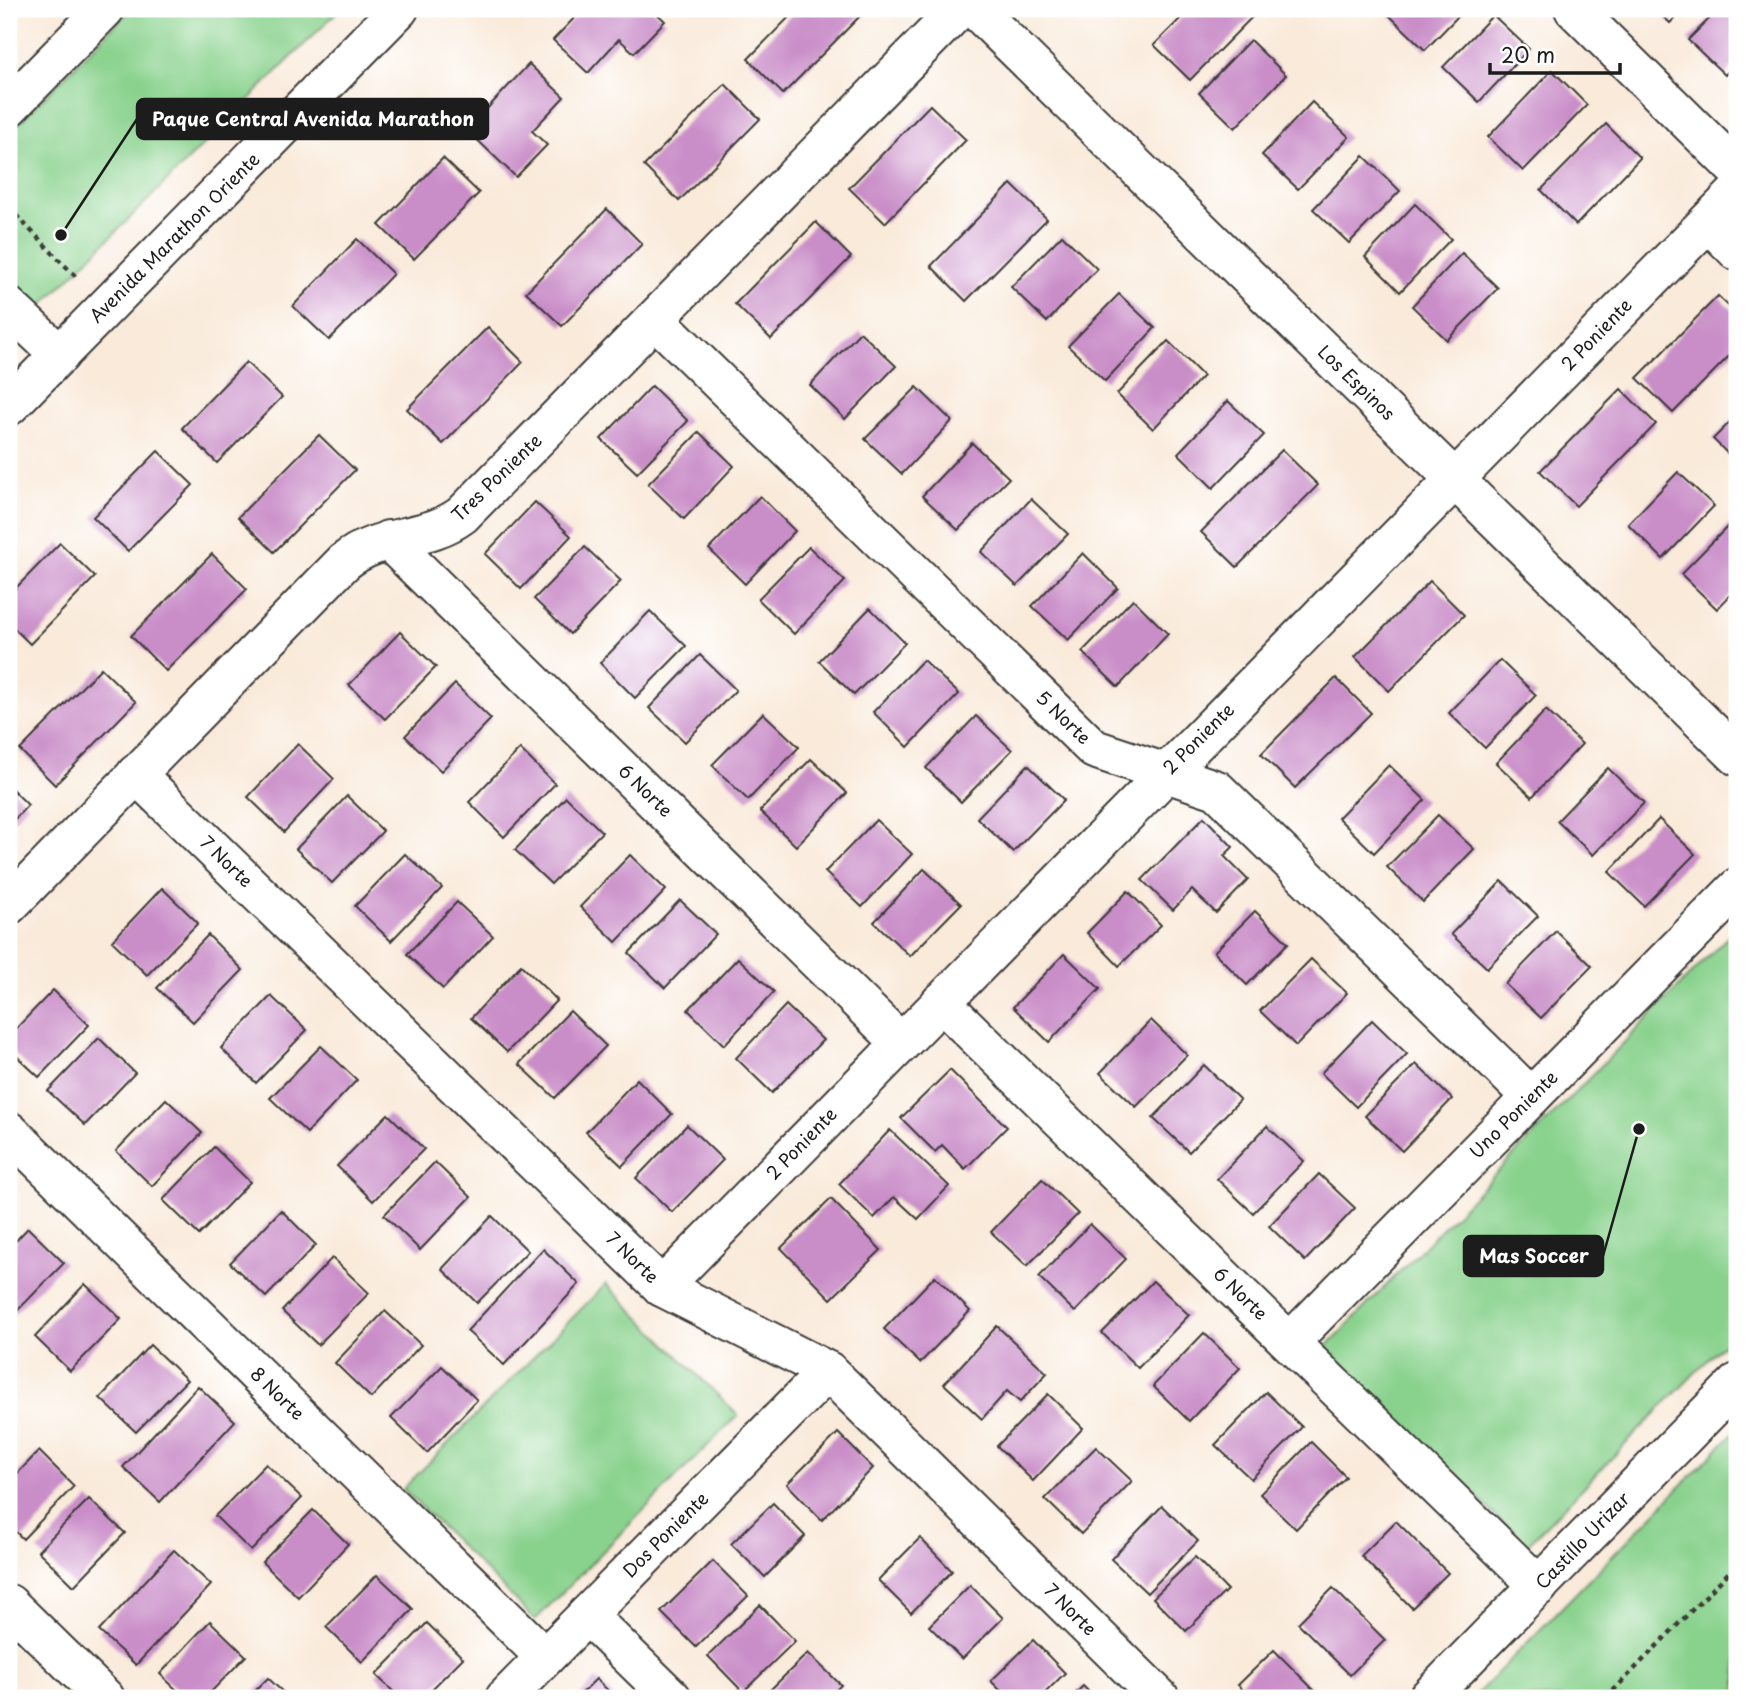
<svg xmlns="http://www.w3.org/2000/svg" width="1746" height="1707" viewBox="0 0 1746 1707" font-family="'Playpen Sans',sans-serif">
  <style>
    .green { fill: #89d28d; stroke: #527754; stroke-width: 2 }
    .building { fill: #c98dc8 }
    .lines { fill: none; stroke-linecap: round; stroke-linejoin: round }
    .minor-casing { stroke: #3d3b38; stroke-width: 42 }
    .tertiary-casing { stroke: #3d3b38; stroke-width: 42 }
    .secondary-casing { stroke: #3d3b38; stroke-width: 42 }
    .path { stroke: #3d3b38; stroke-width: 4.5; stroke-dasharray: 5 5; stroke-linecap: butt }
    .minor { stroke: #fff; stroke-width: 38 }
    .tertiary { stroke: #fff; stroke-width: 38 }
    .secondary { stroke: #fff; stroke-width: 38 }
    .labels { text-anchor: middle; stroke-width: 5; stroke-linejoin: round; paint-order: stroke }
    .street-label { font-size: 18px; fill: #1c1c1c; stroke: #fff }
    .leader { fill: none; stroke: #1c1c1c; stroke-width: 2.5 }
    .callout-dot { fill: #1c1c1c; stroke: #fff; stroke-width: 2.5 }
    .callout { fill: #1c1c1c; stroke: #1c1c1c; stroke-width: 2.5 }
    .callout-label { font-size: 19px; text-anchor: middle; font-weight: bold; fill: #fff }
  </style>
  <rect width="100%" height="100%" fill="#fff"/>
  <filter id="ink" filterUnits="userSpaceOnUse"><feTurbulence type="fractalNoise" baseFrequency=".0143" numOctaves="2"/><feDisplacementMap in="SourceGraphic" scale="14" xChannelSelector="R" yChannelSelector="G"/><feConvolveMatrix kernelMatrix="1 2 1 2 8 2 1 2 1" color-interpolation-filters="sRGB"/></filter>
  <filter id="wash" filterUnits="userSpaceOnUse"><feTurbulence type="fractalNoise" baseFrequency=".00686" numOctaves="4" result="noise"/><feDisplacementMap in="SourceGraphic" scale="28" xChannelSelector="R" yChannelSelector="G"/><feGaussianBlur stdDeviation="1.57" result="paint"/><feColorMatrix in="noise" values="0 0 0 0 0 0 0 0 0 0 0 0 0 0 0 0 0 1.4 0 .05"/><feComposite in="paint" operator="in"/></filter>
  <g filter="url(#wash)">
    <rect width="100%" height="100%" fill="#f9eada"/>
    <g class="green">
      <polygon points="131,9 340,9 9,338 9,133"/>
      <polygon points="1737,927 1737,1330 1526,1546 1325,1348"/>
      <polygon points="606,1284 738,1415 535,1620 403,1489"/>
      <polygon points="1737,1429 1737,1698 1473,1698"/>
    </g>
    <g id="blocks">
      <g class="building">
        <polygon points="583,9 652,9 665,21 634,53 619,39 588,73 553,40"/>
        <polygon points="797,9 860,9 864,12 783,94 748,59"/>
        <polygon points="1190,9 1260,9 1190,80 1154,45"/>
        <polygon points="1396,9 1465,9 1425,50 1389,15"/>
        <polygon points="1655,9 1684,9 1670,23"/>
        <polygon points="1719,9 1737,9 1737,62 1725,75 1688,40"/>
        <polygon points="1493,15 1529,49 1479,102 1443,67"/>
        <polygon points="1250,40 1286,75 1235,128 1199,93"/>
        <polygon points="529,64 564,97 532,131 547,145 516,177 467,130"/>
        <polygon points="1552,70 1587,105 1523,171 1488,137"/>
        <polygon points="725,84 760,119 679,201 644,166"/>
        <polygon points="1312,102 1349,137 1298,189 1262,155"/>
        <polygon points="930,105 966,140 885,223 849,188"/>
        <polygon points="1606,124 1640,158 1576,225 1541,190"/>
        <polygon points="1364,156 1400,191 1349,243 1313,209"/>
        <polygon points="443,158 479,193 414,259 379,225"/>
        <polygon points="1011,184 1047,219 966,301 931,266"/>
        <polygon points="1415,204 1451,239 1400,292 1365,257"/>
        <polygon points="607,209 642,244 562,326 526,292"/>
        <polygon points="816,222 851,257 771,339 735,304"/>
        <polygon points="1062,235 1097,269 1047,322 1011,287"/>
        <polygon points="357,239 393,274 329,340 293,306"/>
        <polygon points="1462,253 1498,288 1447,340 1412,306"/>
        <polygon points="1119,294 1155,328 1105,381 1068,346"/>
        <polygon points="1718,296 1737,314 1737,348 1673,413 1637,378"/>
        <polygon points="488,327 523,362 443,444 407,409"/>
        <polygon points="860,332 896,366 845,419 810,385"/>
        <polygon points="1168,341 1203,376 1153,429 1117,394"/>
        <polygon points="246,362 282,397 217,463 182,428"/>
        <polygon points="652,386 688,421 637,473 601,439"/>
        <polygon points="917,387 952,421 902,474 865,439"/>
        <polygon points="1621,389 1656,424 1576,506 1540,471"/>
        <polygon points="1228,401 1264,435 1213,488 1178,453"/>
        <polygon points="1737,415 1737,463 1713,439"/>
        <polygon points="699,432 734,466 684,519 648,484"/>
        <polygon points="319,435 355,470 274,552 238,517"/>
        <polygon points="972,443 1009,478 958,530 922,496"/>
        <polygon points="1282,450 1318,485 1237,567 1201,532"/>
        <polygon points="158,451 193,485 128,551 93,517"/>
        <polygon points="1678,472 1714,506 1663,559 1628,524"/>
        <polygon points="760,496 795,531 745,584 709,549"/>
        <polygon points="1031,499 1068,534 1017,586 981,552"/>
        <polygon points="535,502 571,536 521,589 485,554"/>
        <polygon points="1732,522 1737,527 1737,588 1717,609 1681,574"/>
        <polygon points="60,543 95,577 30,644 9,623 9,595"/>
        <polygon points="585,547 621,581 570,634 534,599"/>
        <polygon points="809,547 845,581 794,634 758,599"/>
        <polygon points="1083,553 1118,588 1068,640 1032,606"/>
        <polygon points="212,554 247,589 166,671 131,636"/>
        <polygon points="1430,581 1464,615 1389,691 1355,657"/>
        <polygon points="1133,599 1168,634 1118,687 1082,652"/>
        <polygon points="870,608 905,643 854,695 819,661"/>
        <polygon points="650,611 686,646 635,698 600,663"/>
        <polygon points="400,632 436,667 385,719 349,685"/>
        <polygon points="700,655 736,690 685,742 649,708"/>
        <polygon points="923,660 959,694 908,747 873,712"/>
        <polygon points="1500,660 1536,695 1485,748 1449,713"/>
        <polygon points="101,668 136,702 55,785 20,750"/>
        <polygon points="1336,678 1371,713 1295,788 1261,754"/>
        <polygon points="455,684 491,719 441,771 405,736"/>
        <polygon points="1546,710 1582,744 1532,797 1496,763"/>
        <polygon points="763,713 799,747 748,800 712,765"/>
        <polygon points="976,716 1012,750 961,802 926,768"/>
        <polygon points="298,744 334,779 284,832 248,797"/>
        <polygon points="520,749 555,784 504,837 469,802"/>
        <polygon points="811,759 847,793 796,846 760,811"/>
        <polygon points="1028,765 1064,800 1013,852 977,818"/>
        <polygon points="1389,765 1425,800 1374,853 1338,818"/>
        <polygon points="1608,768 1644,803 1593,855 1557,821"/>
        <polygon points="9,786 28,805 9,825"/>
        <polygon points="347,796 383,831 332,883 296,849"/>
        <polygon points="566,797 602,832 551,884 515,850"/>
        <polygon points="1438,815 1474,849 1423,902 1387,867"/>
        <polygon points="1204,817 1233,847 1224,856 1248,880 1216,913 1192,890 1173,910 1142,880"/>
        <polygon points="1659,819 1695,854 1644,906 1609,872"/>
        <polygon points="876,820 912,854 862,907 825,872"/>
        <polygon points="405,854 442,888 391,941 355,906"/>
        <polygon points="630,855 666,890 616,942 580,907"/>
        <polygon points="924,869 961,904 910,956 874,922"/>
        <polygon points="1502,881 1538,916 1487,968 1451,934"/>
        <polygon points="162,888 198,923 147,975 112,941"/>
        <polygon points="1128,891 1161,925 1119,966 1087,933"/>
        <polygon points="680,900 716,934 665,988 629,953"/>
        <polygon points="457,902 493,936 443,989 407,954"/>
        <polygon points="1255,911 1288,943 1247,985 1214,952"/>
        <polygon points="1556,931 1592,966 1541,1018 1505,984"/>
        <polygon points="208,935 243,970 193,1022 157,988"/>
        <polygon points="1064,954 1100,989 1049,1042 1013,1007"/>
        <polygon points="738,958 774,992 724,1045 688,1010"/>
        <polygon points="1311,959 1347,993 1296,1046 1260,1011"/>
        <polygon points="521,965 557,1000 507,1052 471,1018"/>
        <polygon points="53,990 89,1025 39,1077 9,1049 9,1036"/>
        <polygon points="271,996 307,1030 256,1083 221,1048"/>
        <polygon points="786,1005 823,1040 772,1093 736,1058"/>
        <polygon points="570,1011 606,1046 555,1098 519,1064"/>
        <polygon points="1151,1020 1187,1055 1136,1107 1100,1073"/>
        <polygon points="1372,1020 1407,1054 1356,1107 1321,1073"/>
        <polygon points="99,1038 135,1073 85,1125 48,1091"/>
        <polygon points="321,1046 357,1080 307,1133 270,1098"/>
        <polygon points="1416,1064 1452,1099 1402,1151 1365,1116"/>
        <polygon points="1204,1065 1240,1100 1189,1152 1153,1118"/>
        <polygon points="950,1070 1007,1127 965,1169 942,1145 935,1152 901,1118"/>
        <polygon points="637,1079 672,1114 622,1166 586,1132"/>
        <polygon points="166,1099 202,1133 152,1186 116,1151"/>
        <polygon points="388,1114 424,1149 373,1201 337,1166"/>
        <polygon points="687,1125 723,1160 672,1212 636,1178"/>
        <polygon points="1267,1126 1304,1161 1253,1213 1217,1179"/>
        <polygon points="890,1130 949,1186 918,1219 894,1197 874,1218 839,1184"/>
        <polygon points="214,1147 250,1182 199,1235 163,1200"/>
        <polygon points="435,1162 471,1197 420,1250 384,1215"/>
        <polygon points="1319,1174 1355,1208 1305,1261 1269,1226"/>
        <polygon points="1042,1179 1078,1214 1027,1266 991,1232"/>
        <polygon points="831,1199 881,1250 831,1299 781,1248"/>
        <polygon points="281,1210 316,1245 266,1297 230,1263"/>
        <polygon points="492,1216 528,1251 477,1303 442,1269"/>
        <polygon points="1090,1224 1126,1259 1075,1312 1039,1277"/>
        <polygon points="28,1228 64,1263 13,1315 9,1311 9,1248"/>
        <polygon points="543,1249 579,1284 504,1365 467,1331"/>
        <polygon points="332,1258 369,1293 318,1345 282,1311"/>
        <polygon points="935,1276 970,1311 920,1363 884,1329"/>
        <polygon points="1153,1281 1189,1315 1138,1368 1102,1333"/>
        <polygon points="85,1284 121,1319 70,1371 35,1337"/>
        <polygon points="385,1311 421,1345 371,1398 335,1363"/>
        <polygon points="997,1326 1047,1373 1020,1402 1007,1391 982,1419 944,1384"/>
        <polygon points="1204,1333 1240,1368 1189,1421 1153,1386"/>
        <polygon points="150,1345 187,1380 136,1432 100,1398"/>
        <polygon points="442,1366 477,1400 427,1453 391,1418"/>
        <polygon points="198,1386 235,1421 160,1502 123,1467"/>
        <polygon points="1266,1392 1302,1427 1251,1479 1215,1445"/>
        <polygon points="1048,1394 1083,1428 1033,1481 997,1446"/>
        <polygon points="838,1433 873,1468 822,1520 787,1484"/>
        <polygon points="1311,1442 1346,1477 1296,1529 1260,1494"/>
        <polygon points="1096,1447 1132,1481 1081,1534 1045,1499"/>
        <polygon points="39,1451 74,1486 23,1539 9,1525 9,1482"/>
        <polygon points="266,1464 302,1498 251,1551 215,1516"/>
        <polygon points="89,1499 125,1533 74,1586 38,1551"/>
        <polygon points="773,1503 805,1536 765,1577 731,1544"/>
        <polygon points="1162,1506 1198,1541 1147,1593 1111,1559"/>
        <polygon points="313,1510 348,1544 298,1597 262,1562"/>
        <polygon points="1396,1521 1448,1573 1412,1608 1361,1556"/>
        <polygon points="920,1538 952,1571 911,1613 878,1580"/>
        <polygon points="174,1550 211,1585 136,1665 99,1631"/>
        <polygon points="1195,1557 1227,1590 1186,1631 1153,1598"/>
        <polygon points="713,1561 748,1596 696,1647 661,1612"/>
        <polygon points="377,1575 413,1609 362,1662 326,1627"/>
        <polygon points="970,1585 1003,1618 962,1659 929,1626"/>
        <polygon points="1333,1588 1385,1640 1350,1675 1298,1623"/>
        <polygon points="760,1605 795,1641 743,1692 708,1656"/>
        <polygon points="210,1621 246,1656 205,1698 185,1698 160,1674"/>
        <polygon points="427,1623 463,1658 423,1698 400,1698 376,1675"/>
        <polygon points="1033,1640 1065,1673 1040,1698 1008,1698 991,1681"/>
        <polygon points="1274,1650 1322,1698 1251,1698 1238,1685"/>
        <polygon points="808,1653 841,1685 828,1698 771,1698 766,1694"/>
        <polygon points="268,1678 289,1698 248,1698"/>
        <polygon points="596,1679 616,1698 577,1698"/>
        <polygon points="1083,1686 1095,1698 1071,1698"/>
      </g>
    </g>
  </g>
  <g filter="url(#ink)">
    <use href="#blocks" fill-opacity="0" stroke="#3d3b38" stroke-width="2"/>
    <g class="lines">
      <g class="minor-casing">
        <g id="minor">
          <polyline points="1574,9 1737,170"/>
          <polyline points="1708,222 1737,251"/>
          <polyline points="9,307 60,355"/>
          <polyline points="655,319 1094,749 1217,790 1531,1097"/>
          <polyline points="388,540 901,1043"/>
          <polyline points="136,774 662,1287 828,1371 1160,1698"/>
          <path d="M9 905 344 562C380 532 426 542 462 515L959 9"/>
          <polyline points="941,1002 1539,1586"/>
          <polyline points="9,1131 545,1657"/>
          <polyline points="662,1287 1737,192"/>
          <polyline points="1290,1342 1737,888"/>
          <polyline points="9,1604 105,1698"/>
          <polyline points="587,1615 672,1698"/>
          <polyline points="505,1698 828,1371"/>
          <polyline points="1428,1698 1737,1383"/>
        </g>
      </g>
      <g class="tertiary-casing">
        <polyline id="tertiary" points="975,9 1737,756"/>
      </g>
      <g class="secondary-casing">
        <g id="secondary">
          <polyline points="9,107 105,9"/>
          <polyline points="9,406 399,9"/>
        </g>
      </g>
      <g class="path">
        <polyline points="9,208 77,278"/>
        <polyline points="1606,1698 1737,1564"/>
      </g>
      <use href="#minor" class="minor"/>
      <use href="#tertiary" class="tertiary"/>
      <use href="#secondary" class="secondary"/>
    </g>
  </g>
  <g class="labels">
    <g class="street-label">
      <text transform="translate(175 238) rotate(-45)" y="6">Avenida Marathon Oriente</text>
      <text transform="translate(1597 335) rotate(-46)" y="6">2 Poniente</text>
      <text transform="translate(1356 383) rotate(44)" y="6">Los Espinos</text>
      <text transform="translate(497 478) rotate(-44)" y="6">Tres Poniente</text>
      <text transform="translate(1063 718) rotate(44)" y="6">5 Norte</text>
      <text transform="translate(1199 739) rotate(-45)" y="6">2 Poniente</text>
      <text transform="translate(645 791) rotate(44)" y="6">6 Norte</text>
      <text transform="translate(226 862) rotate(44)" y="6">7 Norte</text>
      <text transform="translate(1514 1115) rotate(-45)" y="6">Uno Poniente</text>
      <text transform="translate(802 1144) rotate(-46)" y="6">2 Poniente</text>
      <text transform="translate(632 1258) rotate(44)" y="6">7 Norte</text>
      <text transform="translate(1240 1294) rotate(44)" y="6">6 Norte</text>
      <text transform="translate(277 1394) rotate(44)" y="6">8 Norte</text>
      <text transform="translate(666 1535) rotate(-45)" y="6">Dos Poniente</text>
      <text transform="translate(1583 1541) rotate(-46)" y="6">Castillo Urizar</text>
      <text transform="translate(1070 1610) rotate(45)" y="6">7 Norte</text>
    </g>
  </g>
  <path class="leader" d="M61 235L137 119M1639 1129L1603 1256"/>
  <g class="callout-dot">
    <circle cx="61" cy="235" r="7"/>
    <circle cx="1639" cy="1129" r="7"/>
  </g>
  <g class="callout">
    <rect x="137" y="99" width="351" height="40" rx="7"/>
    <rect x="1464" y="1236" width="139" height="40" rx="7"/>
  </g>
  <g class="callout-label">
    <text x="313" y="126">Paque Central Avenida Marathon</text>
    <text x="1534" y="1263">Mas Soccer</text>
  </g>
  <rect width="1746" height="1707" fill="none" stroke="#fff" stroke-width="35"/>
  <path d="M1490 63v10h130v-10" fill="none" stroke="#1c1c1c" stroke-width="3.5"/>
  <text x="1501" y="63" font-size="21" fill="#1c1c1c" stroke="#ffffff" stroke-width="5" paint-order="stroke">20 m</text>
</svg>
